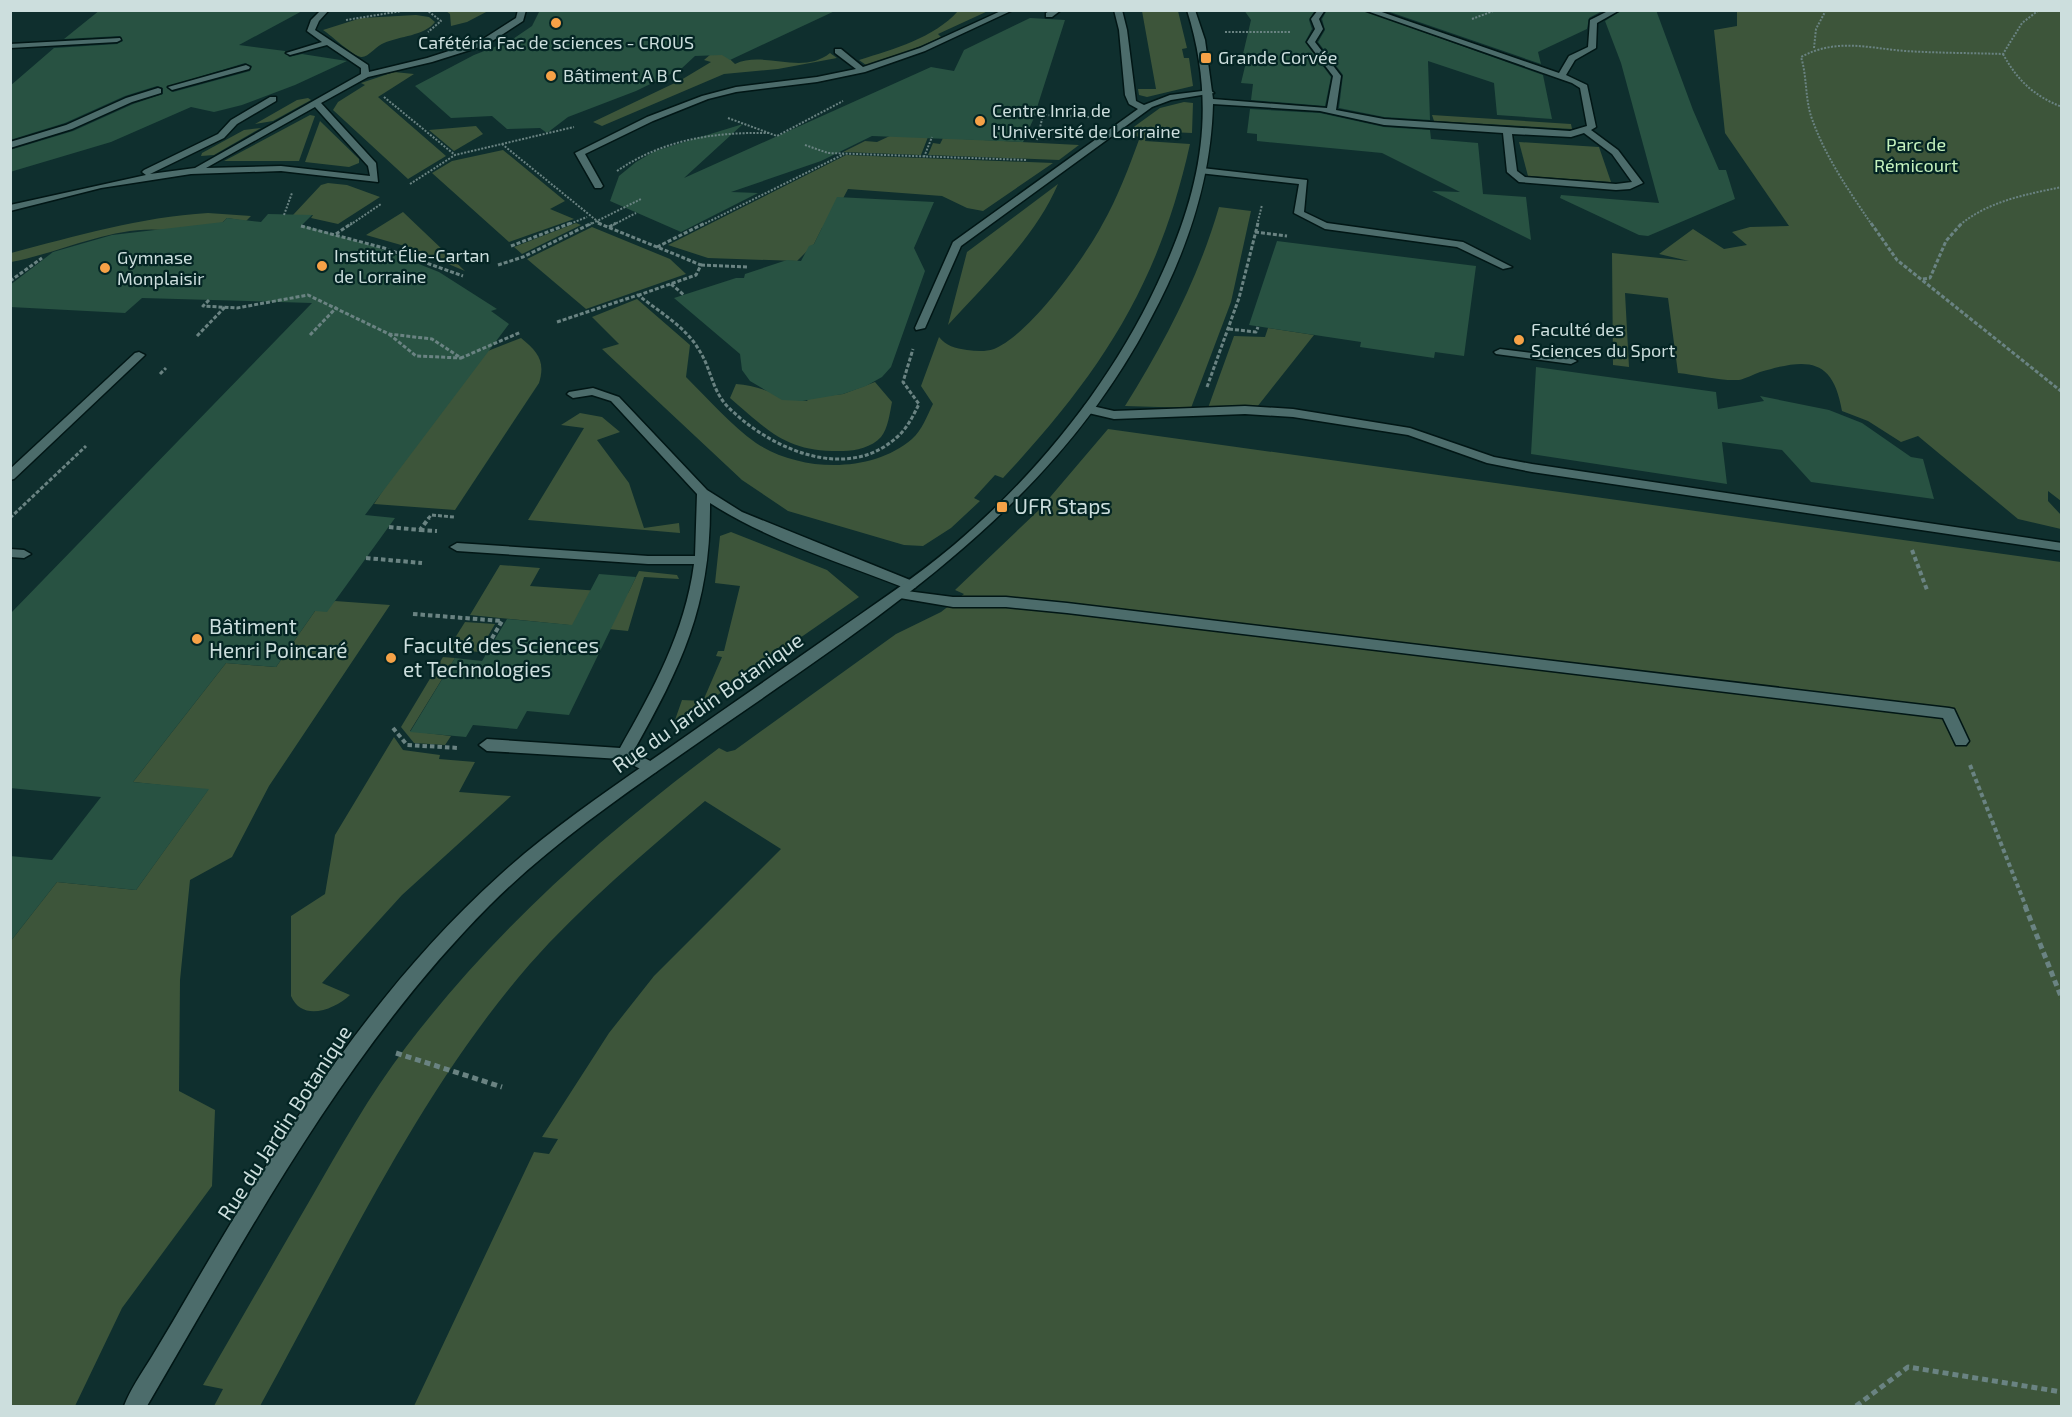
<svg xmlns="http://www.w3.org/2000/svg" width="2072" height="1417" viewBox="0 0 2072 1417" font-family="'Exo 2',sans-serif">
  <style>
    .green { fill: #3d553a }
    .building { fill: #285242; fill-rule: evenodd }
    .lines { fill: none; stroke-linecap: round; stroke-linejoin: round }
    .service-casing { stroke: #011615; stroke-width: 3 }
    .minor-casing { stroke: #011615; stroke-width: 3 }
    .path-far3 { stroke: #6a8382; stroke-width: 2; stroke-dasharray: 2 1.5; stroke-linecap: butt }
    .path-far2 { stroke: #6a8382; stroke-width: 3; stroke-dasharray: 4 2; stroke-linecap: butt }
    .path-far1 { stroke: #6a8382; stroke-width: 4; stroke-dasharray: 4.5 3; stroke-linecap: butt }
    .path { stroke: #6a8382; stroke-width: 5; stroke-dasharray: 6 4; stroke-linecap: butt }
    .service { fill: #4c6c6b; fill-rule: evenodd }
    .minor { fill: #4c6c6b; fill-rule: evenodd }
    .poi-dot { fill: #f6a247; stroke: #042524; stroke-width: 2 }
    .labels { text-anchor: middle; stroke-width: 4.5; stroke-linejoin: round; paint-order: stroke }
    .far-poi-label { font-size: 18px; fill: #ccdedd; stroke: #042524; text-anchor: start }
    .far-park-label { font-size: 18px; fill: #c6f3be; stroke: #042524 }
    .poi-label { font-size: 21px; fill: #ccdedd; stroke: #042524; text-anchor: start }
    .street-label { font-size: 21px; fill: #ccdedd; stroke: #042524 }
  </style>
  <rect width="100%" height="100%" fill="#0f2f2e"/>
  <g class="green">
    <polygon points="446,11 488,11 467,22 451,26 450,14"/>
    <path d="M958 11H988L938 34 941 37 891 59 866 65 859 60C894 49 934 38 958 11Z"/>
    <polygon points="1142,11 1178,11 1187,48 1182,49 1184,58 1189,58 1193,86 1147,97 1139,95 1138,89 1156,89"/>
    <path d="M1737 11H2061V501L2048 491V501L2061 515V529L2018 519 1918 436 1901 442 1868 421 1842 411C1833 357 1807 358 1760 372 1754 374 1745 379 1739 380 1720 381 1697 375 1678 373L1668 298 1625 293 1629 367 1613 365 1612 253 1689 261 1659 254 1693 229 1724 249 1747 245 1732 232 1750 227 1789 226 1725 133 1714 30 1737 26Z"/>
    <path d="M416 15 429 17 435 22C424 36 400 36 384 43 377 45 368 58 361 57 353 56 332 36 323 30L361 18Z"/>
    <path d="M718 48 735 64C764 50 802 76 830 53L837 58 778 69 724 74 602 126 593 122 681 80 711 62 704 60Z"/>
    <polygon points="394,72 414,74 378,97 446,156 408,179 333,110 338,102 365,85 361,83"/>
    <polygon points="308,98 311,100 273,121 255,124 297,100"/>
    <path d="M1184 102 1193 103 1192 133 1147 131 1145 141 1190 144C1159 285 1100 374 1003 478L995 475 974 498 980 501 951 528 923 546 904 545 788 511 742 480 602 349 619 344 592 317 637 299 690 345 686 377C708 399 731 425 756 443 800 472 871 474 912 439 922 430 927 416 933 404L921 386 939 337C946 346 955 348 967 350 976 351 985 352 994 349 1029 335 1084 259 1102 225 1118 197 1129 167 1140 137L1124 134 1160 108Z"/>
    <polygon points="310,115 315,116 299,161 224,161"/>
    <polygon points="1432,115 1571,124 1572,129 1434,121"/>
    <polygon points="320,121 359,159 359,163 349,167 305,162"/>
    <polygon points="476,126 483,134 454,151 429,130"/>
    <polygon points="261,128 214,155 201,156 202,153 244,130"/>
    <polygon points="894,134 928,137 921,155 843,152 865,141 877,142"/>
    <polygon points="943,138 1079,145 1059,160 928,155 933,143 940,144"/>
    <polygon points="1519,142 1599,147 1611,182 1528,176"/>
    <polygon points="503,150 565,201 550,209 574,219 509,242 432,173 452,161"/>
    <polygon points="846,155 1053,163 983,211 967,208 942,196 848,189 829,225 822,228 814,244 797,261 708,258 668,245"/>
    <polygon points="328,183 347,185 380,197 338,224 311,218 313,215 293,215 321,185"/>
    <path d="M1058 184C1035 238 987 282 948 325L967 252Z"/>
    <path d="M1219 207 1251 211 1231 302 1191 408 1125 406C1165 342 1198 279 1219 207Z"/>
    <polygon points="403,212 465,271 408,247 366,235"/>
    <path d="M208 213 251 216 246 221 227 218 204 240C191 237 177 231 164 230 113 225 60 253 11 262V253C76 236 140 217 208 213Z"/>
    <polygon points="576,223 581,225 522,254 514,247"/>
    <polygon points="592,227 670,259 686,274 586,309 527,259"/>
    <polygon points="1268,328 1314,335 1257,407 1208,408 1234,336 1265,337"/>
    <path d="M521 338C537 351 546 361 539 383L455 510 374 504 470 358Z"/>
    <path d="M875 382 892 402C890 412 888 429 881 437 872 447 856 451 843 451 787 452 771 433 730 398L736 384C762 385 782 400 807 401L809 398 843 394Z"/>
    <polygon points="580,413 602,417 620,432 597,440 629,483 644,528 679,523 680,533 528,520 584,428 561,425"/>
    <path d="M1108 429 2061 562V1406H414L534 1152 549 1154 558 1139 542 1137 609 1033 654 976 781 849 705 801C644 853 582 905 529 965 418 1093 342 1258 260 1406H214L223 1389 203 1385C239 1323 274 1262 310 1200 340 1148 370 1094 406 1047 497 928 600 837 719 748L727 752 735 750 896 634 941 612 964 594 955 590 1040 509Z"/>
    <polygon points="731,532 827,570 859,597 683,719 675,720 682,700 703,701 722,657 716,656 718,651 724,651 740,586 715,583 720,536"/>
    <polygon points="500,565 540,568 530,586 628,593 639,571 677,575 679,579 644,577 628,631 470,615"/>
    <polygon points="335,601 390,605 269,786 232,857 190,880 180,980 179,1091 215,1110 212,1186 122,1308 75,1406 11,1406 10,942 57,882 136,890 208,790 133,782 226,663 276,667 315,611"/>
    <polygon points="465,622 495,624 479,652 448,649"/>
    <polygon points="443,657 455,658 410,731 451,736 445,745 414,743 401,727"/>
    <path d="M394 737 403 750 440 755 439 759 475 762 459 792 511 796 402 895 322 983 350 995C334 1010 302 1022 291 996V916L325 894 335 835Z"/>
  </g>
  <g class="building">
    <path d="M100 10H304L239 45 285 51 289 57 302 54 347 61 295 85 242 105 214 112 191 107 111 142 10 172V150L73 131 133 104 163 94V88L157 86 125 96 65 123 10 140V86L54 48 117 44 123 41 120 36 64 39ZM245 63 252 66 250 71 173 92 166 87Z"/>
    <polygon points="540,10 837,10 730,60 722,55 695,56 681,69 636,91 568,117 547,133 540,128 507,129 492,116 451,118 415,86 474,55 510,41 532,26"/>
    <polygon points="1244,10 1315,10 1309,20 1312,29 1305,42 1331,77 1325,106 1251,100 1253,84 1241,83 1248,54 1243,54 1251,20"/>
    <polygon points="1327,10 1362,10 1543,75 1552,119 1497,115 1494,83 1428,61 1430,120 1384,117 1339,108 1343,75 1318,42 1325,30 1322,19"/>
    <polygon points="1384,10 1604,10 1589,18 1587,29 1538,52 1541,64"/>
    <polygon points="1622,10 1656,10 1693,110 1719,170 1726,170 1735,199 1648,236 1639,235 1560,198 1561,195 1659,203 1621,63 1605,21"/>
    <polygon points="1030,18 1065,20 1033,120 1023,142 872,136 821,161 731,192 758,193 681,232 610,201 619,176 636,162 655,151 743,124 684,178 931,67 954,71 964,50"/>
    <polygon points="1250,109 1320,113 1384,127 1430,130 1431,139 1478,143 1483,194 1526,197 1531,240 1432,191 1460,192 1382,153 1257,141 1257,134 1247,133"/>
    <polygon points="837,197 934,202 914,248 925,271 891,367 882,377 866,386 843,394 802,401 782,400 750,381 742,370 740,354 674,298 736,278 744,278 745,274 787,260 801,261 809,246 814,244"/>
    <polygon points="268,214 312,215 302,225 376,247 439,272 497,309 491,311 509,324 365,515 395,518 327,612 315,611 276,667 226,663 133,782 209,789 136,890 57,882 10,942 10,856 52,860 101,797 10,788 10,614 312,303 142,298 125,313 10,307 10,285 53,252 112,235 223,222 227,218 261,222"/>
    <polygon points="1277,241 1476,266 1464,356 1435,352 1434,358 1360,347 1361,342 1249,325"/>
    <polygon points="1536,367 1716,392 1718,409 1764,401 1760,396 1829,410 1862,423 1911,457 1923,459 1934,499 1811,482 1782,450 1722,442 1727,484 1531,454"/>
    <polygon points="599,574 636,577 569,715 527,711 517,729 473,725 466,737 410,732 455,658 482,661 507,619 572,625"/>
  </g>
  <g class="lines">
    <g class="service-casing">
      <g id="service">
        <path d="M321 10H329L319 21 315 30 368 65 369 72 427 58 480 41 516 18 518 10H526L523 21 486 45 432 62 368 77 321 103 376 163 378 182 281 171 191 174 101 188 10 211V205L146 175 142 172 144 170 218 134 231 120 270 97H276V101L237 124 224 138 150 174 195 168 361 74V68L327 45 290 55 286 53 322 42 307 31 311 20ZM315 107 368 166 370 176 281 166 206 168Z"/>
        <polygon points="1003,10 1013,10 925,51 865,72 817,82 736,92 708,99 653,121 585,154 603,186 601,188 595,188 575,153 647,117 702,96 736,87 817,77 856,69 835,53 835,49 841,49 863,67 920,48"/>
        <polygon points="1051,10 1061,10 1052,17 1046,17 1046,13"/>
        <polygon points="1114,10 1122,10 1127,30 1136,101 1144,105 1170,95 1210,90 1214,93 1171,100 1152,107 961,246 925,328 916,330 915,328 953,242 1138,109 1129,104 1125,95 1119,30"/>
        <polygon points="120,38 121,40 117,42 10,48 10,44"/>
        <polygon points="246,65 250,67 249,69 172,90 168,87"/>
        <polygon points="158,88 161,89 161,93 132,102 72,129 10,148 10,142 66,125 126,98"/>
        <polygon points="1202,168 1307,180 1304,212 1327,223 1463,242 1512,267 1503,269 1457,247 1325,229 1294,213 1299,184 1199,173 1197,171"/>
        <polygon points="1500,349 1571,358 1577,361 1571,364 1496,354 1494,352"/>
        <polygon points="139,352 145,355 143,357 14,479 10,480 10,469 135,353"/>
        <path d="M593 388 619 397 707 490 742 512 915 582 917 585 915 588H905C840 562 769 541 710 503 711 605 682 665 633 752L656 764 658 768 656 772 650 774 621 759 487 751 479 745 487 739 620 748C653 690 685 632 694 564H648L457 551 450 547 457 543 648 556H695L697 494 611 401 592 395 573 398 567 394 569 392Z"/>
        <polygon points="1088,405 1114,411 1245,406 1293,409 1410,428 1494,457 1532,464 2062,543 2062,551 1532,472 1487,463 1408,435 1293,417 1245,414 1114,419 1084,412 1084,406"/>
        <polygon points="10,549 24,550 31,554 24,558 10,557"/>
        <polygon points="899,590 953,597 1006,597 1067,603 1949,708 1954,709 1969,741 1966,745 1956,745 1943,718 1067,613 1006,607 953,607 894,597 892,594"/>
      </g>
    </g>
    <g class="minor-casing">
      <path id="minor" d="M1187 10H1195L1205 40 1213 99 1327 108 1333 76 1307 42 1315 29 1311 19 1318 10H1325L1319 19 1323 29 1315 42 1341 76 1336 110 1384 119 1570 131 1587 126 1580 88 1572 83 1364 10H1376L1559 73 1569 56 1588 47 1590 20 1610 10H1620L1597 23 1596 48 1575 60 1566 75 1587 85 1596 127 1591 130 1618 150 1643 183 1630 189 1616 190 1519 182 1507 172 1503 133 1384 125 1320 111 1213 104C1211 181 1187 251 1151 318 1047 519 858 630 679 756 613 802 546 849 489 906 345 1051 249 1232 147 1406H124C130 1390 141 1374 151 1358 165 1335 179 1311 193 1287 279 1140 372 990 500 875 552 828 611 788 669 748 724 709 780 671 835 632 875 604 916 577 954 545 1042 470 1117 376 1164 269 1203 182 1216 103 1187 10ZM1584 133 1612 154 1632 182 1616 184 1525 177 1517 171 1512 134 1571 137Z"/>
    </g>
    <g class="path-far3">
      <polyline points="415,10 428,11 441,21 428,32"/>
      <polyline points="1472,19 1496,10"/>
      <polyline points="346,20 408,10"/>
      <polyline points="1225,32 1290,32"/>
      <polyline points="1814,48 1816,29 1826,10"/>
      <path d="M2003 54C2017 80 2034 96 2062 107"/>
      <polyline points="384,97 455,155"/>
      <polyline points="1024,114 1089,117"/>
      <polyline points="728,118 777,136 843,101"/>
      <polyline points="1037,140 1043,115"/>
      <polyline points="502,144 602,225"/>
      <polyline points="805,145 828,153 1027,160"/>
      <polyline points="924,157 932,137"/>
      <path d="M617 171C664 139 714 132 770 133"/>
      <polyline points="410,184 455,155 574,127"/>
      <polyline points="284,215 292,193"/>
      <polyline points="350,225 381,204"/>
      <polyline points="567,225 587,217"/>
      <polyline points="589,225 641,199"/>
      <polyline points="613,225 636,213"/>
      <polyline points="702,225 844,154"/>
      <polyline points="1257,225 1262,205"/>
      <path d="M1872 225C1849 191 1824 155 1811 116 1805 97 1807 76 1801 57 1836 38 1868 48 1905 51 1938 53 1971 53 2003 54L2022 23 2039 10"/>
      <path d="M1960 225C1988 201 2028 194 2062 187"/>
    </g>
    <g class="path-far2">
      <polyline points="598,223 701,265 696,275 639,295"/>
      <polyline points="1871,223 1897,260 2062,392"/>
      <polyline points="301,226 384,248 463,276"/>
      <polyline points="609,227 616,223"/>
      <polyline points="1255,232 1287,236"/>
      <polyline points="336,234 352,223"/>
      <polyline points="511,246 571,223"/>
      <polyline points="657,247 705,223"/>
      <polyline points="498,265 523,257 592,223"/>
      <polyline points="701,265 749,267"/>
      <polyline points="1923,279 1930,278 1946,241 1962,223"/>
      <polyline points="10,281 42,258"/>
      <polyline points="671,284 684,295"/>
      <polyline points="209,300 203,306 237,308 308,295 389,334 432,339 461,358 521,332"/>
      <path d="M557 322 638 295C658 311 686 327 699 350 711 368 712 391 728 407 769 448 845 483 896 438 907 429 913 416 919 404L903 382 913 349"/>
      <polyline points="1229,329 1256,332 1258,327"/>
      <polyline points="389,334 416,356 461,358"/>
      <polyline points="310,335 337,307"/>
      <polyline points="197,336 225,307"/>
      <polyline points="160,374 166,368"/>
      <polyline points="1207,387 1239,298 1258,223"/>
      <polyline points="10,518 86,446"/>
      <polyline points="428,519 431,515 454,517"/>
    </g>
    <g class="path-far1">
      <polyline points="389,527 420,530 429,518"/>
      <polyline points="420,530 437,531"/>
      <polyline points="1912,550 1927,590"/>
      <polyline points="366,558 422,563"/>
      <polyline points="413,614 502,621 484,652"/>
      <polyline points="393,728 407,745 459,748"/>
      <polyline points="1970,765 2026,907"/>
    </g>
    <g class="path">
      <polyline points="2025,906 2062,999"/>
      <polyline points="396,1053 502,1087"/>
      <polyline points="1856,1406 1908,1367 2062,1392"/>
    </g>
    <use href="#service" class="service"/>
    <use href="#minor" class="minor"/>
  </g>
  <g class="poi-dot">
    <circle cx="556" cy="23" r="6"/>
    <rect x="1200" y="52" width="12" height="12" rx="3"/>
    <circle cx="551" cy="76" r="6"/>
    <circle cx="980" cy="121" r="6"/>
    <circle cx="322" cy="266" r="6"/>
    <circle cx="105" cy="268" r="6"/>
    <circle cx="1519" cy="340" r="6"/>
    <rect x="996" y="501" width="12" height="12" rx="3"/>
    <circle cx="197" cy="639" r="6"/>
    <circle cx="391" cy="658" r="6"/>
  </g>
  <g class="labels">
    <g class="far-poi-label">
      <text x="556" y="49" text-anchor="middle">Cafétéria Fac de sciences - CROUS</text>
      <text x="1218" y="64">Grande Corvée</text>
      <text x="563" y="82">Bâtiment A B C</text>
      <text x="992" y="117">Centre Inria de<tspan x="992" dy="21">l'Université de Lorraine</tspan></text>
      <text x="334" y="262">Institut Élie-Cartan<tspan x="334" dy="21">de Lorraine</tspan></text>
      <text x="117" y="264">Gymnase<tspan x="117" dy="21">Monplaisir</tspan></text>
      <text x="1531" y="336">Faculté des<tspan x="1531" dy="21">Sciences du Sport</tspan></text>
    </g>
    <g class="far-park-label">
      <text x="1916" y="151">Parc de<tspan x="1916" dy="21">Rémicourt</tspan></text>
    </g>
    <g class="poi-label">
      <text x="1014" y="514">UFR Staps</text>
      <text x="209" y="634">Bâtiment<tspan x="209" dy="24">Henri Poincaré</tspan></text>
      <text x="403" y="653">Faculté des Sciences<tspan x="403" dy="24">et Technologies</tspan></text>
    </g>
    <g class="street-label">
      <text transform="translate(708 703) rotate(-35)" y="7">Rue du Jardin Botanique</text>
      <text transform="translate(285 1123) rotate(-57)" y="7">Rue du Jardin Botanique</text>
    </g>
  </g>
  <rect width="2072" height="1417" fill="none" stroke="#ccdedd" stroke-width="24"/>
</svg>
